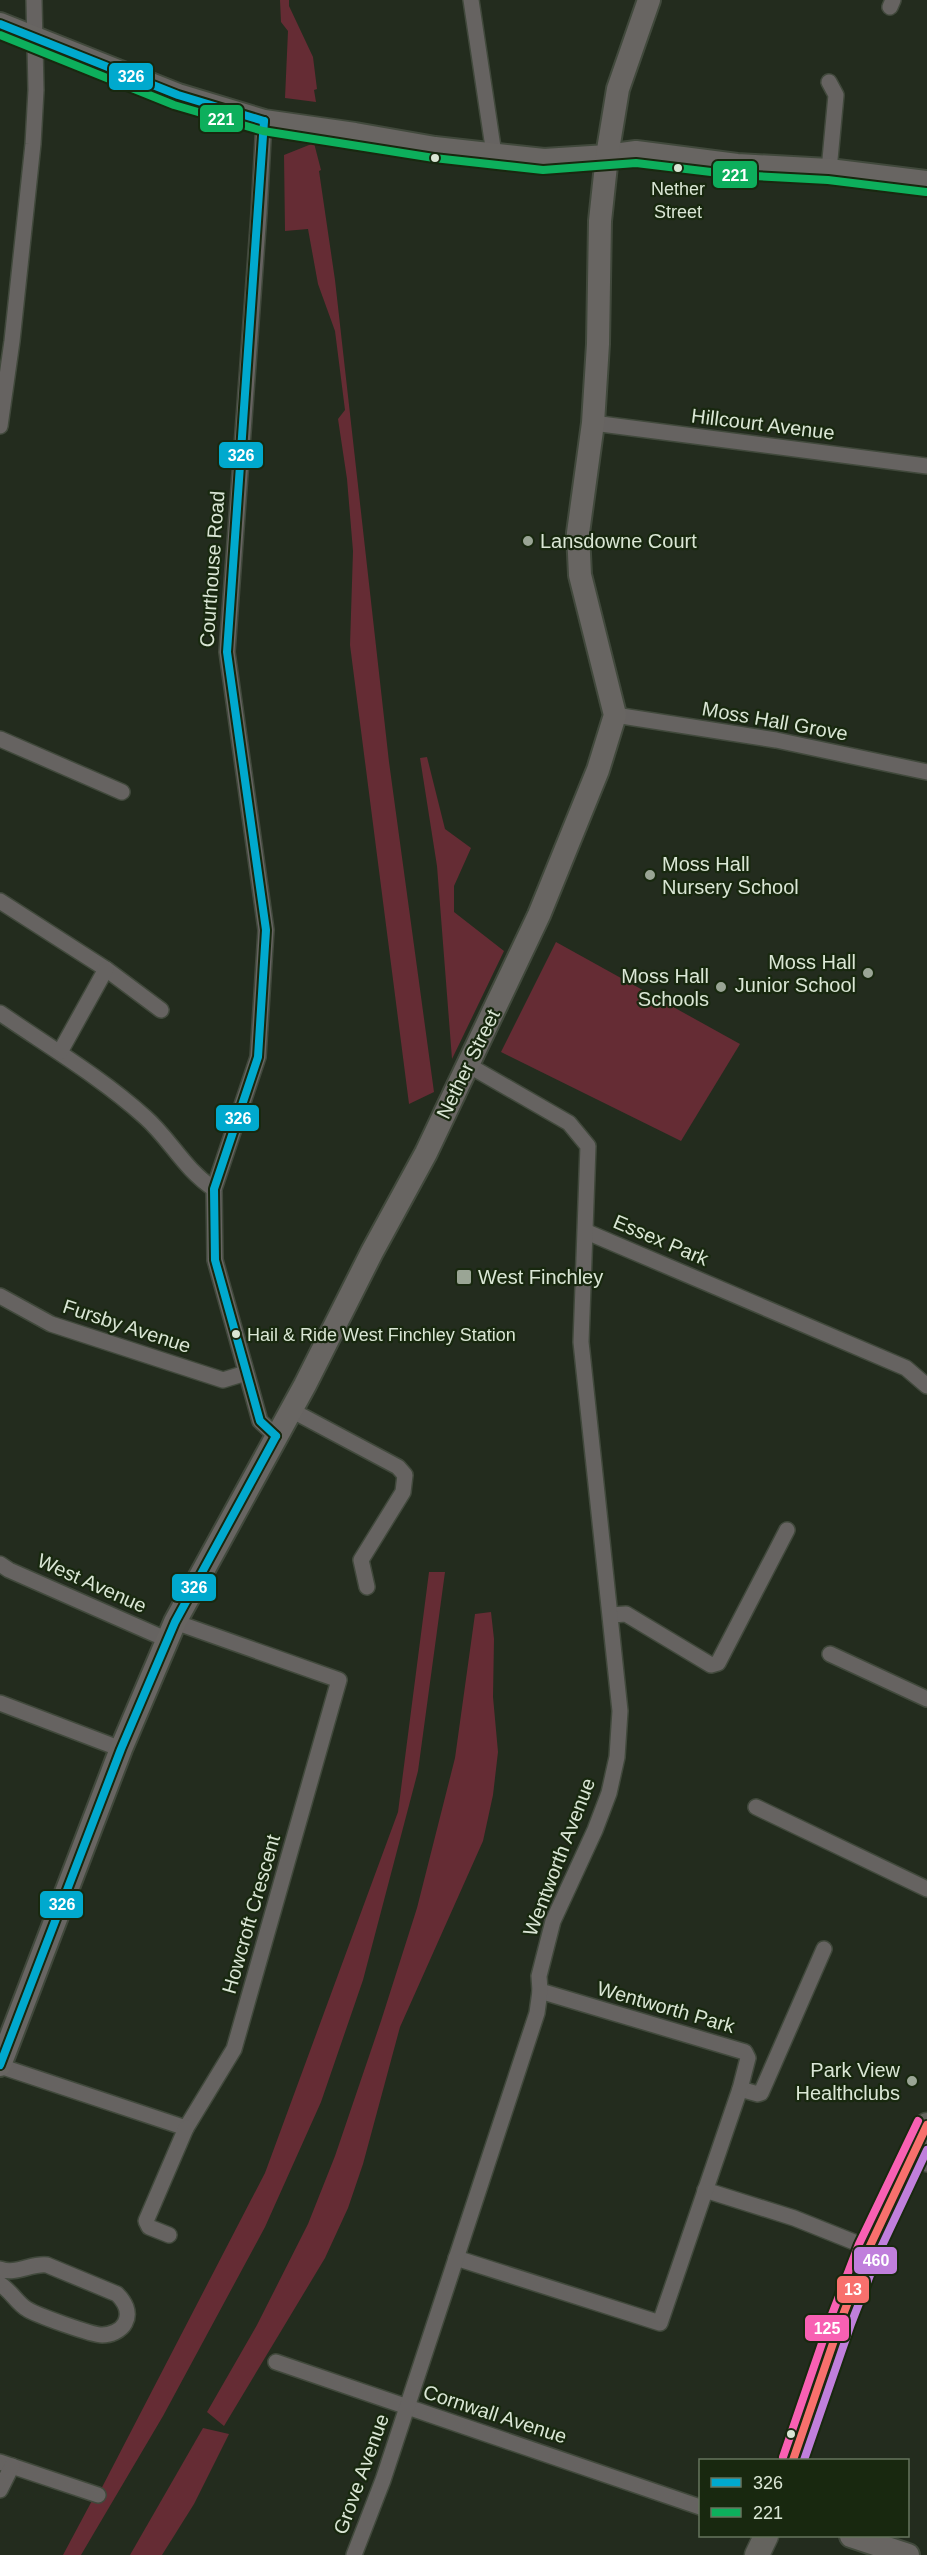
<svg xmlns="http://www.w3.org/2000/svg" width="927" height="2555" viewBox="0 0 927 2555" font-family="Arial,sans-serif">
  <style>
    .green { fill: #652c34 }
    .lines { fill: none; stroke-linecap: round; stroke-linejoin: round }
    .street-casing { stroke: #41493c; stroke-width: 18 }
    .secondary-casing { stroke: #41493c; stroke-width: 26 }
    .primary-casing { stroke: #41493c; stroke-width: 27 }
    .street { stroke: #666361; stroke-width: 15 }
    .secondary { stroke: #686562; stroke-width: 22 }
    .primary { stroke: #64635e; stroke-width: 24 }
    .bus-1-casing { stroke: #18280f; stroke-width: 12 }
    .bus-2-casing { stroke: #18280f; stroke-width: 12 }
    .bus-3-casing { stroke: #18280f; stroke-width: 12 }
    .bus-4-casing { stroke: #18280f; stroke-width: 12 }
    .bus-5-casing { stroke: #18280f; stroke-width: 12 }
    .bus-1 { stroke: #00a9ce; stroke-width: 8 }
    .bus-2 { stroke: #0daf5c; stroke-width: 8 }
    .bus-3 { stroke: #f8706d; stroke-width: 8 }
    .bus-4 { stroke: #c07fdc; stroke-width: 8 }
    .bus-5 { stroke: #f860b3; stroke-width: 8 }
    .bus-dot { fill: #dae6d5; stroke: #18280f; stroke-width: 2 }
    .poi-dot { fill: #9aa595; stroke: #18280f; stroke-width: 2 }
    .labels { text-anchor: middle; stroke-width: 4.5; stroke-linejoin: round; paint-order: stroke }
    .bus-label { font-size: 18px; fill: #dae6d5; stroke: #18280f }
    .street-label { font-size: 20px; fill: #dae6d5; stroke: #18280f }
    .poi-label { font-size: 20px; fill: #dae6d5; stroke: #18280f; text-anchor: start }
    .line-badge { stroke: #18280f; stroke-width: 2 }
    .badge-label { font-size: 16px; text-anchor: middle; font-weight: bold; fill: #fff }
  </style>
  <rect width="100%" height="100%" fill="#232c1e"/>
  <g class="green">
    <polygon points="280,0 289,0 289,6 313,57 317,89 314,90 316,102 285,98 288,31 281,22"/>
    <polygon points="314,143 321,170 319,171 335,280 389,762 434,1092 409,1104 350,645 353,551 347,479 338,419 345,410 335,331 318,284 308,229 285,231 284,155"/>
    <polygon points="427,757 445,829 471,848 454,886 454,912 504,951 452,1059 437,866 420,758"/>
    <polygon points="556,942 740,1044 681,1141 501,1052"/>
    <polygon points="429,1572 445,1572 418,1771 363,1980 321,2102 265,2227 163,2416 81,2555 63,2555 95,2495 98,2495 265,2173 398,1812"/>
    <polygon points="491,1612 494,1639 493,1697 498,1752 493,1795 483,1841 400,2027 363,2164 348,2208 325,2258 224,2426 207,2412 257,2325 308,2224 335,2156 381,2021 417,1908 455,1758 475,1614"/>
    <polygon points="203,2428 229,2434 194,2504 162,2555 130,2555"/>
  </g>
  <g class="lines">
    <g class="street-casing">
      <g id="street">
        <polyline points="471,0 494,154"/>
        <polyline points="890,7 893,0"/>
        <polyline points="264,121 259,213 227,652 266,930 258,1057 214,1189 215,1260 260,1421 276,1436"/>
        <polyline points="829,170 836,95 829,82"/>
        <polyline points="593,423 927,466"/>
        <polyline points="0,426 12,341 33,144 36,90 34,0"/>
        <polyline points="615,715 776,740 927,772"/>
        <polyline points="0,739 122,792"/>
        <polyline points="0,901 106,969 161,1010"/>
        <path d="M0 1013C48 1046 102 1078 145 1117 171 1140 183 1168 214 1189"/>
        <polyline points="60,1052 106,969"/>
        <polyline points="587,1232 906,1368 927,1386"/>
        <polyline points="0,1296 51,1324 223,1380 246,1373"/>
        <polyline points="291,1410 398,1467 405,1475 403,1492 361,1560 367,1587"/>
        <polyline points="0,1564 9,1570 168,1640"/>
        <polyline points="611,1615 626,1614 711,1665 718,1663 787,1530"/>
        <polyline points="830,1654 927,1699"/>
        <polyline points="0,1703 121,1749"/>
        <polyline points="756,1807 927,1889"/>
        <polyline points="0,2066 186,2128 234,2049 339,1680 175,1622"/>
        <polyline points="740,2089 758,2094 761,2093 824,1949"/>
        <polyline points="912,2158 927,2164"/>
        <polyline points="705,2190 794,2218 869,2248"/>
        <polyline points="169,2235 149,2227 146,2221 186,2128"/>
        <polyline points="456,2258 660,2323 740,2089 748,2058 745,2052 540,1991"/>
        <path d="M0 2269C16 2275 31 2263 47 2265L117 2294C124 2301 131 2312 125 2323 121 2331 110 2335 102 2335 92 2335 36 2315 27 2309 18 2304 11 2291 0 2284"/>
        <polyline points="276,2362 700,2507"/>
        <polyline points="0,2462 98,2495"/>
        <polyline points="0,2490 12,2466"/>
        <polyline points="354,2555 383,2480 537,2013 540,1991 539,1976 553,1921 595,1830 609,1793 617,1757 620,1711 581,1342 588,1146 569,1123 468,1065"/>
      </g>
    </g>
    <g class="secondary-casing">
      <g id="secondary">
        <polyline points="0,24 178,95 264,121 355,134 435,148 544,160 607,156 636,152 737,165 829,170 927,182"/>
        <polyline points="0,2065 121,1749 175,1622 305,1385 372,1252 426,1153 539,915 598,770 615,715 580,575 578,533 593,423 598,344 600,221 607,156 618,89 649,0"/>
        <polyline points="851,2536 908,2555"/>
      </g>
    </g>
    <g class="primary-casing">
      <g id="primary">
        <polyline points="793,2460 841,2320 869,2248 927,2125"/>
        <polyline points="757,2555 766,2536"/>
      </g>
    </g>
    <use href="#street" class="street"/>
    <use href="#secondary" class="secondary"/>
    <use href="#primary" class="primary"/>
    <g class="bus-1-casing">
      <g id="bus-1">
        <polyline points="0,24 178,95 264,121"/>
        <polyline points="264,121 227,652 266,930 258,1057 214,1189 215,1260 260,1421 276,1436"/>
        <polyline points="0,2065 121,1749 175,1622 276,1436"/>
      </g>
    </g>
    <g class="bus-2-casing">
      <polyline id="bus-2" points="0,35 174,105 263,131 434,158 543,170 636,163 736,175 828,180 926,192"/>
    </g>
    <g class="bus-3-casing">
      <polyline id="bus-3" points="793,2460 841,2320 869,2248 927,2125"/>
    </g>
    <g class="bus-4-casing">
      <polyline id="bus-4" points="804,2460 851,2324 879,2252 927,2150"/>
    </g>
    <g class="bus-5-casing">
      <polyline id="bus-5" points="783,2457 831,2317 859,2244 918,2121"/>
    </g>
    <use href="#bus-1" class="bus-1"/>
    <use href="#bus-2" class="bus-2"/>
    <use href="#bus-3" class="bus-3"/>
    <use href="#bus-4" class="bus-4"/>
    <use href="#bus-5" class="bus-5"/>
  </g>
  <g class="bus-dot">
    <circle cx="435" cy="158" r="5"/>
    <circle cx="678" cy="168" r="5"/>
    <circle cx="236" cy="1334" r="5"/>
    <circle cx="791" cy="2434" r="5"/>
  </g>
  <g class="poi-dot">
    <circle cx="528" cy="541" r="6"/>
    <circle cx="650" cy="875" r="6"/>
    <circle cx="868" cy="973" r="6"/>
    <circle cx="721" cy="987" r="6"/>
    <rect x="456" y="1269" width="16" height="16" rx="3"/>
    <circle cx="912" cy="2081" r="6"/>
  </g>
  <g class="labels">
    <g class="bus-label">
      <text x="678" y="195">Nether<tspan x="678" dy="23">Street</tspan></text>
      <text x="247" y="1341" text-anchor="start">Hail &amp; Ride West Finchley Station</text>
    </g>
    <g class="street-label">
      <text transform="translate(763 424) rotate(7)" y="7">Hillcourt Avenue</text>
      <text transform="translate(212 569) rotate(-86)" y="7">Courthouse Road</text>
      <text transform="translate(775 721) rotate(10)" y="7">Moss Hall Grove</text>
      <text transform="translate(468 1064) rotate(-64)" y="7">Nether Street</text>
      <text transform="translate(661 1240) rotate(23)" y="7">Essex Park</text>
      <text transform="translate(127 1326) rotate(18)" y="7">Fursby Avenue</text>
      <text transform="translate(92 1583) rotate(24)" y="7">West Avenue</text>
      <text transform="translate(559 1857) rotate(-69)" y="7">Wentworth Avenue</text>
      <text transform="translate(251 1914) rotate(-74)" y="7">Howcroft Crescent</text>
      <text transform="translate(666 2007) rotate(16)" y="7">Wentworth Park</text>
      <text transform="translate(495 2414) rotate(18)" y="7">Cornwall Avenue</text>
      <text transform="translate(361 2474) rotate(-70)" y="7">Grove Avenue</text>
    </g>
    <g class="poi-label">
      <text x="540" y="548">Lansdowne Court</text>
      <text x="662" y="871">Moss Hall<tspan x="662" dy="23">Nursery School</tspan></text>
      <text x="856" y="969" text-anchor="end">Moss Hall<tspan x="856" dy="23">Junior School</tspan></text>
      <text x="709" y="983" text-anchor="end">Moss Hall<tspan x="709" dy="23">Schools</tspan></text>
      <text x="478" y="1284">West Finchley</text>
      <text x="900" y="2077" text-anchor="end">Park View<tspan x="900" dy="23">Healthclubs</tspan></text>
    </g>
  </g>
  <g class="line-badge">
    <rect x="108" y="62" width="46" height="29" rx="6" fill="#00a9ce"/>
    <rect x="199" y="104" width="45" height="29" rx="6" fill="#0daf5c"/>
    <rect x="712" y="160" width="46" height="29" rx="6" fill="#0daf5c"/>
    <rect x="218" y="441" width="46" height="28" rx="6" fill="#00a9ce"/>
    <rect x="215" y="1104" width="45" height="28" rx="6" fill="#00a9ce"/>
    <rect x="171" y="1573" width="46" height="29" rx="6" fill="#00a9ce"/>
    <rect x="39" y="1890" width="45" height="29" rx="6" fill="#00a9ce"/>
    <rect x="853" y="2246" width="45" height="29" rx="6" fill="#c07fdc"/>
    <rect x="836" y="2275" width="34" height="29" rx="6" fill="#f8706d"/>
    <rect x="804" y="2314" width="46" height="28" rx="6" fill="#f860b3"/>
  </g>
  <g class="badge-label">
    <text x="131" y="82">326</text>
    <text x="221" y="125">221</text>
    <text x="735" y="181">221</text>
    <text x="241" y="461">326</text>
    <text x="238" y="1124">326</text>
    <text x="194" y="1593">326</text>
    <text x="62" y="1910">326</text>
    <text x="876" y="2266">460</text>
    <text x="853" y="2295">13</text>
    <text x="827" y="2334">125</text>
  </g>
  <rect x="699" y="2459" width="210" height="78" fill="#18280f" stroke="#66745e" stroke-width="1.5"/>
  <rect x="711" y="2478" width="30" height="9" fill="#00a9ce" stroke="#66745e" stroke-width="1.5"/>
  <text x="753" y="2489" font-size="18" fill="#dae6d5">326</text>
  <rect x="711" y="2508" width="30" height="9" fill="#0daf5c" stroke="#66745e" stroke-width="1.5"/>
  <text x="753" y="2519" font-size="18" fill="#dae6d5">221</text>
</svg>
